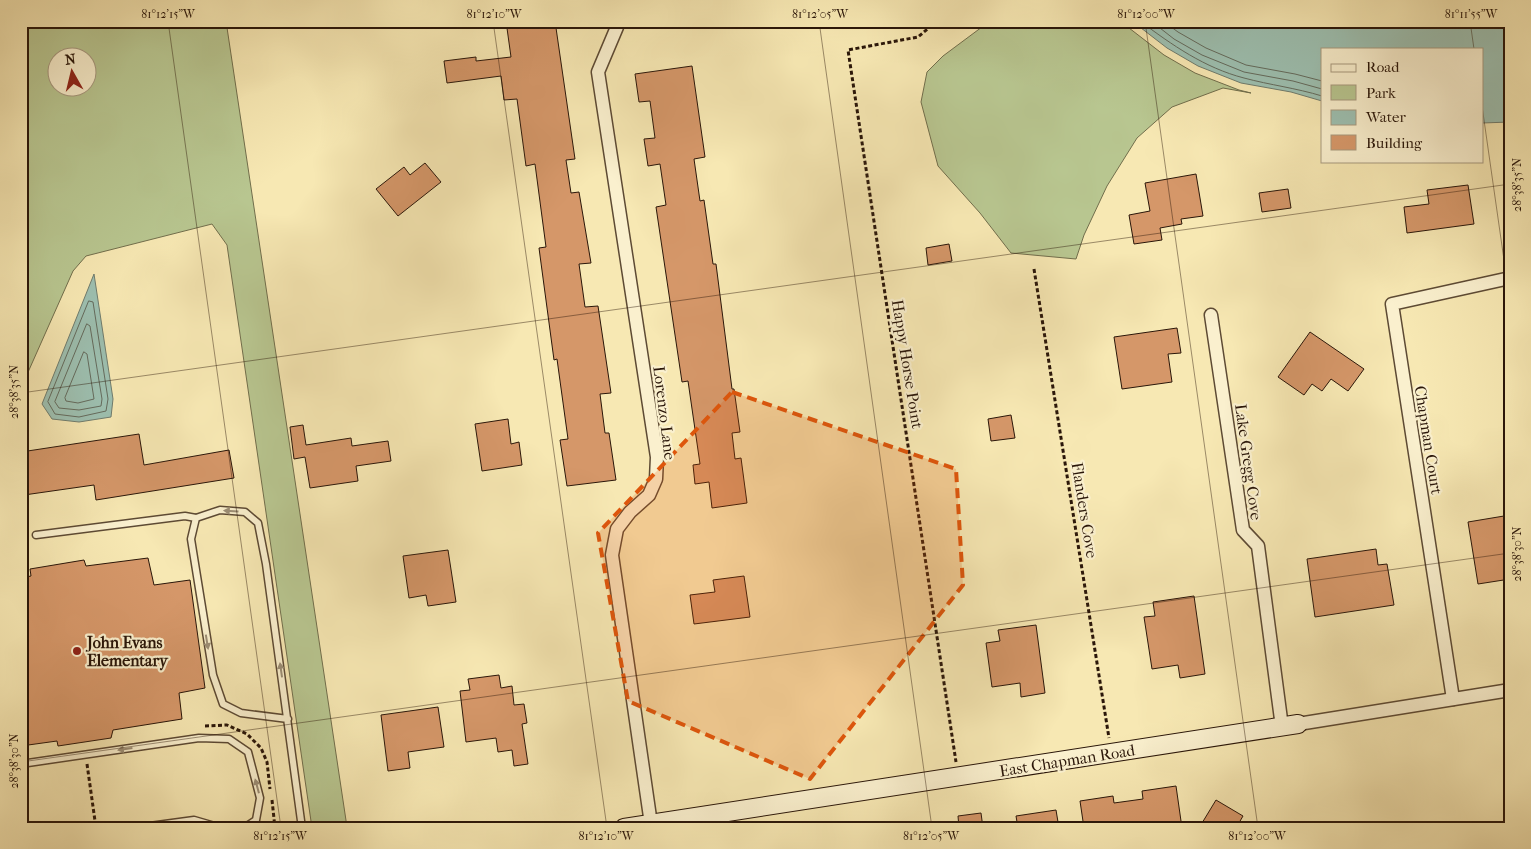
<svg xmlns="http://www.w3.org/2000/svg" width="1531" height="849" viewBox="0 0 1531 849" font-family="'IM FELL French Canon',serif">
  <style>
    .green { fill: #b8c690; stroke: #716e4c; fill-rule: evenodd }
    .water { fill: #9dc0b1; stroke: #6f7c6e }
    .lines { fill: none; stroke-linecap: round; stroke-linejoin: round }
    .shore { stroke: #646b5d; stroke-width: 1 }
    .building { fill: #d59769; stroke: #2a1609 }
    .lane-casing { stroke: #5d4a34; stroke-width: 9 }
    .street-casing { stroke: #5d4a34; stroke-width: 15 }
    .secondary-casing { stroke: #2a1609; stroke-width: 20 }
    .path { stroke: #2a1609; stroke-width: 3; stroke-dasharray: 4 2.5; stroke-linecap: butt }
    .lane { stroke: #faf0ce; stroke-width: 6 }
    .street { stroke: #faf0ce; stroke-width: 12 }
    .secondary { stroke: #faf0ce; stroke-width: 18 }
    .oneway { fill: #9c8e75 }
    .marked { fill: #de560c; fill-opacity: 0.2; stroke: #de560c; stroke-width: 4; stroke-dasharray: 10 6; stroke-linejoin: round }
    .ticks { fill: none; stroke: #2a1609; stroke-width: 1; stroke-opacity: 0.45 }
    .poi-dot { fill: #8f2418; stroke: #faf0ce; stroke-width: 2 }
    .labels { text-anchor: middle; stroke-width: 4.5; stroke-linejoin: round; paint-order: stroke }
    .street-label { font-size: 16px; fill: #2a1609; stroke: #faf0ce }
    .poi-label { font-size: 16px; font-weight: bold; fill: #2a1609; stroke: #faf0ce; text-anchor: start }
    .neatline { fill: none; stroke: #2a1609; stroke-width: 2 }
    .ticks-label { font-size: 12px; text-anchor: middle; fill: #2a1609 }
  </style>
  <rect width="100%" height="100%" fill="#f7e8b3"/>
  <filter id="stains"><feTurbulence type="fractalNoise" baseFrequency=".004" numOctaves="4"/><feColorMatrix values="0 0 0 0 .2 0 0 0 0 .09 0 0 0 0 .02 0 0 0 .5 -.17"/></filter>
  <radialGradient id="worn" r=".72"><stop offset=".6" stop-color="#630" stop-opacity="0"/><stop offset="1" stop-color="#630" stop-opacity=".3"/></radialGradient>
  <g class="green">
    <path d="M21 21H226L347 827 312 828 227 245 212 224 86 256 73 271 21 388ZM58 58H88V88H58Z"/>
    <polygon points="990,21 1120,21 1164,55 1195,73 1239,90 1251,93 1223,88 1172,107 1137,138 1107,186 1084,235 1076,259 1011,253 980,213 938,166 921,102 927,72 943,56"/>
  </g>
  <g class="water">
    <polygon points="1132,21 1510,21 1510,122 1482,123 1482,49 1322,49 1322,101 1291,92 1241,83 1198,66 1167,48"/>
    <polygon points="94,274 113,399 111,417 79,422 52,419 42,404"/>
  </g>
  <g class="lines">
    <g class="shore">
      <path d="M1140 21C1172 45 1205 68 1244 78 1270 85 1296 88 1322 96"/>
      <polyline points="1151,21 1174,39 1202,55 1244,72 1293,81 1322,89"/>
      <polyline points="1163,21 1178,32 1206,48 1246,65 1295,74 1322,81"/>
      <polygon points="89,301 93,302 108,399 106,411 79,417 55,414 48,402"/>
      <polygon points="87,324 90,326 102,399 101,406 79,410 59,408 55,402"/>
      <polygon points="84,352 87,354 94,399 78,403 66,401 65,398"/>
    </g>
  </g>
  <g class="building">
    <polygon points="506,21 555,21 575,159 566,160 571,193 579,192 591,263 579,264 585,307 598,306 611,393 600,394 605,433 609,433 616,480 567,486 560,440 568,439 557,359 554,360 539,248 546,247 535,164 526,166 517,99 504,100 501,76 447,83 444,61 476,57 476,61 511,57"/>
    <polygon points="692,66 705,157 694,159 700,201 704,200 713,264 716,264 732,389 734,389 740,432 732,433 735,459 741,458 747,503 712,508 709,482 695,484 693,465 700,464 688,381 682,382 656,207 666,205 660,164 648,166 644,139 655,138 650,101 639,102 635,74"/>
    <polygon points="425,163 441,182 398,216 376,189 404,167 410,175"/>
    <polygon points="1196,174 1203,216 1181,219 1182,224 1160,228 1162,240 1134,244 1129,215 1150,211 1145,183"/>
    <polygon points="1468,185 1474,224 1407,233 1404,207 1429,204 1427,190"/>
    <polygon points="1288,189 1291,208 1262,212 1259,193"/>
    <polygon points="949,244 952,261 928,265 926,248"/>
    <polygon points="1177,328 1181,353 1168,354 1172,382 1122,389 1114,337"/>
    <polygon points="1310,332 1364,369 1348,391 1331,379 1322,391 1312,384 1304,395 1278,377"/>
    <polygon points="1011,415 1015,438 991,441 988,419"/>
    <polygon points="508,419 511,444 519,442 522,465 482,471 475,424"/>
    <polygon points="303,425 306,445 351,438 352,446 388,441 391,461 356,466 358,481 310,488 305,457 294,459 290,427"/>
    <polygon points="139,434 144,465 229,450 234,478 96,500 94,485 24,495 21,474 21,452"/>
    <polygon points="1510,515 1510,579 1478,584 1468,522"/>
    <polygon points="1376,549 1378,565 1387,564 1394,605 1315,617 1307,559"/>
    <polygon points="448,550 456,602 428,606 426,595 409,598 403,556"/>
    <polygon points="148,558 154,585 190,580 205,688 179,693 182,719 113,730 111,738 58,746 57,741 21,746 21,578 31,576 30,569 84,560 86,566"/>
    <polygon points="744,576 750,617 694,624 690,595 715,592 713,580"/>
    <polygon points="1194,596 1205,674 1180,678 1178,665 1152,669 1144,617 1155,616 1153,602"/>
    <polygon points="1036,625 1045,693 1021,697 1020,683 992,687 986,643 1000,641 998,630"/>
    <polygon points="499,675 501,688 512,686 514,705 524,704 527,723 522,724 528,764 514,766 512,750 498,752 496,738 466,742 460,691 470,690 468,679"/>
    <polygon points="438,707 444,747 408,752 410,768 388,771 381,715"/>
    <polygon points="1176,786 1182,828 1084,828 1080,801 1113,796 1114,803 1143,799 1142,791"/>
    <polygon points="1216,800 1243,816 1236,828 1199,828"/>
    <polygon points="1056,810 1059,828 1018,828 1016,816"/>
    <polygon points="981,813 983,828 959,828 958,816"/>
  </g>
  <g class="lines">
    <g class="lane-casing">
      <g id="lane">
        <polyline points="36,535 185,516 196,518"/>
        <polyline points="288,719 241,713 223,704 213,675 191,539 196,518 220,510 245,512 258,523 266,564 302,828"/>
        <polyline points="21,764 199,738 229,739 248,752 260,798 256,820 244,828"/>
        <polyline points="21,827 22,828"/>
        <polyline points="135,828 194,820 218,827 229,828"/>
      </g>
    </g>
    <g class="street-casing">
      <g id="street">
        <polyline points="617,27 598,72 657,457 656,479 649,495 630,512 617,529 612,555 651,824"/>
        <polyline points="1211,315 1243,530 1258,546 1282,727"/>
        <polyline points="1453,699 1392,304 1510,278"/>
        <polyline points="1298,724 1510,690"/>
      </g>
    </g>
    <g class="secondary-casing">
      <polyline id="secondary" points="624,828 1298,724"/>
    </g>
    <g class="path">
      <polyline points="937,21 918,37 848,50 956,762"/>
      <polyline points="1034,269 1109,738"/>
      <polyline points="205,726 227,725 247,734 261,748 267,762 270,789"/>
      <polyline points="87,764 96,828"/>
      <polyline points="272,800 275,828"/>
    </g>
    <use href="#lane" class="lane"/>
    <use href="#street" class="street"/>
    <use href="#secondary" class="secondary"/>
  </g>
  <defs><path id="oneway-solid" d="M-6-.8H1V-3.2L6.5 0L1 3.2V.8H-6Z" transform="scale(1.25)"/></defs>
  <g class="oneway">
    <use href="#oneway-solid" transform="translate(231 511) rotate(-176)"/>
    <use href="#oneway-solid" transform="translate(207 642) rotate(81)"/>
    <use href="#oneway-solid" transform="translate(281 670) rotate(-98)"/>
    <use href="#oneway-solid" transform="translate(125 749) rotate(172)"/>
    <use href="#oneway-solid" transform="translate(257 786) rotate(-105)"/>
  </g>
  <path class="marked" d="M732 392 956 469 963 585 810 779 628 701 598 533Z"/>
  <path class="ticks" d="M168 21 281 828M493 21 607 828M819 21 932 828M1145 21 1258 828M1470 21 1474 49M21 24 38 21M1482 106 1510 302M21 393 1510 184M21 762 1510 553"/>
  <circle class="poi-dot" cx="77" cy="651" r="5"/>
  <g class="labels">
    <g class="street-label">
      <text transform="translate(908 364) rotate(81)" y="6">Happy Horse Point</text>
      <text transform="translate(665 413) rotate(83)" y="6">Lorenzo Lane</text>
      <text transform="translate(1429 440) rotate(81)" y="6">Chapman Court</text>
      <text transform="translate(1249 462) rotate(82)" y="6">Lake Gregg Cove</text>
      <text transform="translate(1085 510) rotate(81)" y="6">Flanders Cove</text>
      <text transform="translate(1067 760) rotate(-9)" y="6">East Chapman Road</text>
    </g>
    <g class="poi-label">
      <text x="87" y="648">John Evans<tspan x="87" dy="18">Elementary</tspan></text>
    </g>
  </g>
  <rect width="1531" height="849" fill="none" stroke="#f7e8b3" stroke-width="55"/>
  <rect x="1321" y="48" width="162" height="115" fill="#faf0ce" stroke="#a7997f"/>
  <rect x="1331" y="64" width="25" height="8" fill="#faf0ce" stroke="#a7997f"/>
  <text x="1366" y="72" font-size="15" fill="#2a1609">Road</text>
  <rect x="1331" y="85" width="25" height="15" fill="#b8c690" stroke="#a7997f"/>
  <text x="1366" y="98" font-size="15" fill="#2a1609">Park</text>
  <rect x="1331" y="110" width="25" height="15" fill="#9dc0b1" stroke="#a7997f"/>
  <text x="1366" y="122" font-size="15" fill="#2a1609">Water</text>
  <rect x="1331" y="135" width="25" height="15" fill="#d59769" stroke="#a7997f"/>
  <text x="1366" y="148" font-size="15" fill="#2a1609">Building</text>
  <g transform="translate(72 72) rotate(352)"><circle r="24" fill="#faf0ce" stroke="#a7997f"/>
  <path d="M0-4L9 19L0 12L-9 19Z" fill="#8f2418"/>
  <text y="-8" font-size="14" font-weight="bold" text-anchor="middle" fill="#2a1609">N</text>
  </g>
  <rect x="28" y="28" width="1476" height="794" class="neatline"/>
  <g class="ticks-label">
    <text x="168" y="18">81°12'15"W</text>
    <text x="494" y="18">81°12'10"W</text>
    <text x="820" y="18">81°12'05"W</text>
    <text x="1146" y="18">81°12'00"W</text>
    <text x="1471" y="18">81°11'55"W</text>
    <text transform="translate(1517 185) rotate(-90)" y="4">28°38'35"N</text>
    <text transform="translate(14 392) rotate(-90)" y="4">28°38'35"N</text>
    <text transform="translate(1517 554) rotate(-90)" y="4">28°38'30"N</text>
    <text transform="translate(14 761) rotate(-90)" y="4">28°38'30"N</text>
    <text x="280" y="840">81°12'15"W</text>
    <text x="606" y="840">81°12'10"W</text>
    <text x="931" y="840">81°12'05"W</text>
    <text x="1257" y="840">81°12'00"W</text>
  </g>
  <rect width="100%" height="100%" filter="url(#stains)"/>
  <rect width="100%" height="100%" fill="url(#worn)"/>
</svg>
